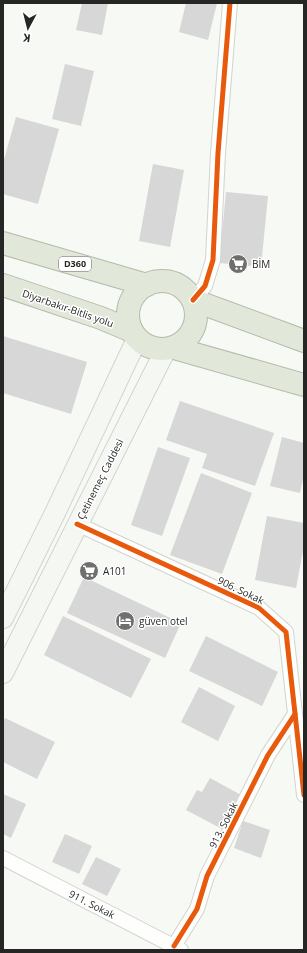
<svg xmlns="http://www.w3.org/2000/svg" width="307" height="953" viewBox="0 0 307 953" font-family="'Open Sans',sans-serif">
  <style>
    .building { fill: #d7d7d7 }
    .lines { fill: none; stroke-linecap: round; stroke-linejoin: round }
    .street-casing { stroke: #d2d4d0; stroke-width: 16 }
    .secondary-casing { stroke: #d2d4d0; stroke-width: 22 }
    .highway-casing { stroke: #b3bba9; stroke-width: 24 }
    .street { stroke: #fefefd; stroke-width: 14 }
    .secondary { stroke: #f5f7f2; stroke-width: 20 }
    .highway { stroke: #e2e8d9; stroke-width: 22 }
    .cycleway-casing { stroke: #fff; stroke-width: 8 }
    .cycleway { stroke: #e8590c; stroke-width: 5 }
    .labels { text-anchor: middle; stroke-width: 3; stroke-linejoin: round; paint-order: stroke }
    .shield { fill: #fff; stroke: #676866; stroke-width: 1 }
    .shield-label { font-size: 9px; font-weight: bold; fill: #262725 }
    .poi-label { font-size: 10px; fill: #262725; stroke: #fff; text-anchor: start }
    .street-label { font-size: 10px; fill: #262725; stroke: #fff }
  </style>
  <rect width="100%" height="100%" fill="#f6f9f4"/>
  <g class="building">
    <polygon points="82,3 108,3 102,35 76,30"/>
    <polygon points="186,3 217,3 208,40 179,32"/>
    <polygon points="65,64 94,71 81,126 52,119"/>
    <polygon points="16,117 59,129 38,204 3,194 3,163"/>
    <polygon points="153,164 184,170 170,247 139,241"/>
    <polygon points="226,192 268,196 261,267 219,263"/>
    <polygon points="3,336 87,362 71,414 3,393"/>
    <polygon points="180,401 274,433 255,486 202,468 207,454 166,440"/>
    <polygon points="282,437 304,443 304,475 300,493 270,486"/>
    <polygon points="158,447 190,458 162,536 131,525"/>
    <polygon points="201,473 252,493 222,574 170,555"/>
    <polygon points="267,516 304,523 304,546 296,588 255,580"/>
    <polygon points="84,577 181,623 165,658 67,613"/>
    <polygon points="63,616 151,659 131,698 44,655"/>
    <polygon points="206,636 278,672 262,706 189,671"/>
    <polygon points="199,687 235,706 218,741 181,722"/>
    <polygon points="5,718 55,742 37,779 3,762 3,722"/>
    <polygon points="210,778 241,795 222,829 186,810 197,790 202,792"/>
    <polygon points="3,794 26,804 11,838 3,834"/>
    <polygon points="243,821 270,830 261,858 234,848"/>
    <polygon points="65,834 92,846 79,874 52,862"/>
    <polygon points="96,857 121,869 107,896 82,884"/>
  </g>
  <g class="lines">
    <g class="street-casing">
      <g id="street">
        <polyline points="193,300 205,286 213,260 218,153 230,3"/>
        <polyline points="77,524 259,608 286,632 304,795"/>
        <polyline points="3,858 181,950"/>
        <polyline points="174,946 197,909 207,876 268,755 295,714"/>
      </g>
    </g>
    <g class="secondary-casing">
      <g id="secondary">
        <polyline points="3,618 55,513 137,339"/>
        <polyline points="3,673 166,349"/>
      </g>
    </g>
    <g class="highway-casing">
      <g id="highway">
        <polyline points="3,243 147,285"/>
        <circle cx="162" cy="315" r="34"/>
        <polyline points="3,285 101,318 132,331"/>
        <polyline points="193,300 304,341"/>
        <polyline points="174,348 304,385"/>
      </g>
    </g>
    <use href="#street" class="street"/>
    <use href="#secondary" class="secondary"/>
    <use href="#highway" class="highway"/>
    <g class="cycleway-casing">
      <g id="cycleway">
        <polyline points="193,300 205,286 213,260 218,153 230,3"/>
        <polyline points="77,524 259,608 286,632 304,795"/>
        <polyline points="174,946 197,909 207,876 268,755 295,714"/>
      </g>
    </g>
    <use href="#cycleway" class="cycleway"/>
  </g>
  <defs>
    <g id="supermarket-disc" transform="scale(1)"><circle r="9.5" fill="#6f706d" stroke="#fff"/><path d="M-6-5.5h2.5l.6 2H6L4.5 2H-2.5L-4.4-4H-6ZM-1.5 3.2a1.3 1.3 0 1 0 .1 0ZM3 3.2a1.3 1.3 0 1 0 .1 0Z" fill="#fff"/></g>
    <g id="hotel-disc" transform="scale(1)"><circle r="9.5" fill="#6f706d" stroke="#fff"/><path d="M-6-4.5h1.5V1H6V5H4.5V3h-9V5H-6ZM-4 0a1.8 1.8 0 1 1 3.6 0ZM.5 0V-2.5h3Q6-2.5 6 0Z" fill="#fff"/></g>
  </defs>
  <g fill-rule="evenodd">
    <use href="#supermarket-disc" x="238" y="264"/>
    <use href="#supermarket-disc" x="89" y="571"/>
    <use href="#hotel-disc" x="125" y="621"/>
  </g>
  <g class="labels">
    <rect class="shield" x="59" y="257" width="32" height="14" rx="3"/>
    <g class="shield-label">
      <text x="75" y="267">D360</text>
    </g>
    <g class="poi-label">
      <text x="252" y="268">BİM</text>
      <text x="103" y="575">A101</text>
      <text x="139" y="625">güven otel</text>
    </g>
    <g class="street-label">
      <text transform="translate(68 308) rotate(19)" y="4">Diyarbakır-Bitlis yolu</text>
      <text transform="translate(100 479) rotate(-63)" y="4">Çetinemeç Caddesi</text>
      <text transform="translate(241 590) rotate(26)" y="4">906. Sokak</text>
      <text transform="translate(223 825) rotate(-63)" y="4">913. Sokak</text>
      <text transform="translate(92 904) rotate(27)" y="4">911. Sokak</text>
    </g>
  </g>
  <rect width="307" height="953" fill="none" stroke="#262725" stroke-width="8"/>
  <g transform="translate(28 28) rotate(187)" stroke="#ffffff" stroke-width="3" paint-order="stroke">
  <path d="M0-3L7 15L0 10L-7 15Z" fill="#262725"/>
  <text y="-6" font-size="11" font-weight="bold" text-anchor="middle" fill="#262725">K</text>
  </g>
</svg>
